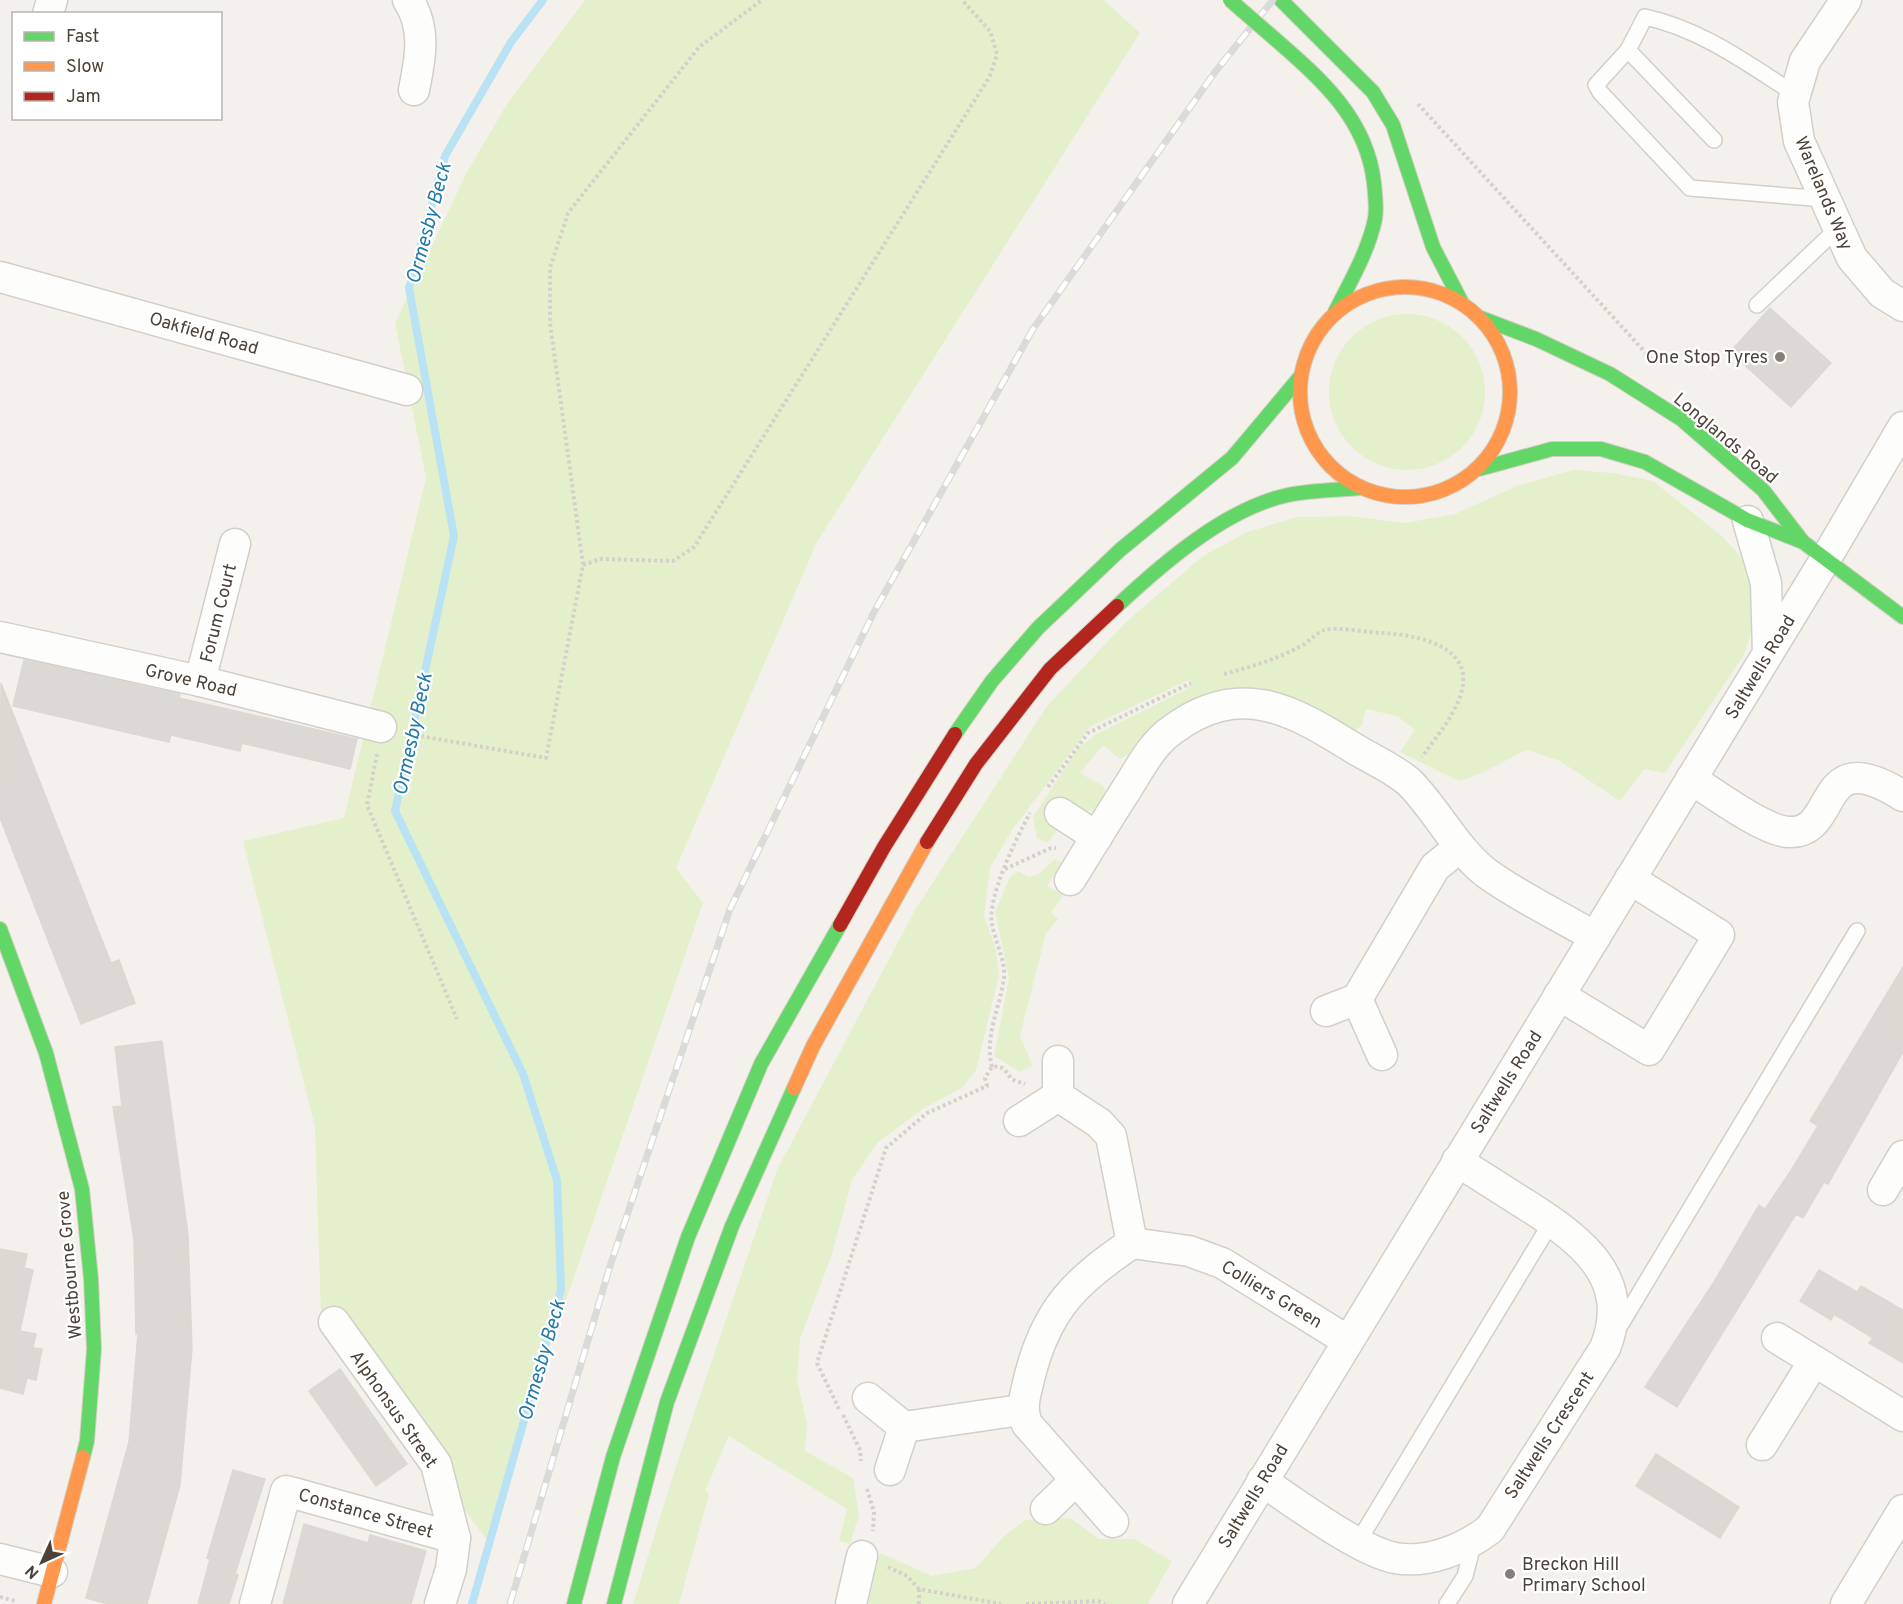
<svg xmlns="http://www.w3.org/2000/svg" width="1903" height="1604" viewBox="0 0 1903 1604" font-family="Overpass,sans-serif">
  <style>
    .green { fill: #e4f0cb }
    .lines { fill: none; stroke-linecap: round; stroke-linejoin: round }
    .stream { stroke: #bae2f5; stroke-width: 8 }
    .building { fill: #dcd8d3; stroke: #dcd8d2; stroke-width: 1.5 }
    .lane-casing { stroke: #d2cfca; stroke-width: 18 }
    .street-casing { stroke: #d2cfca; stroke-width: 33 }
    .fast-casing { stroke: #d4cec3; stroke-width: 16 }
    .slow-casing { stroke: #d4cec3; stroke-width: 16 }
    .jam-casing { stroke: #d4cec3; stroke-width: 16 }
    .path { stroke: #d4d1cb; stroke-width: 4; stroke-dasharray: 3 3; stroke-linecap: butt }
    .lane { stroke: #fdfdfc; stroke-width: 15 }
    .street { stroke: #fdfdfc; stroke-width: 30 }
    .fast { stroke: #63d668; stroke-width: 14 }
    .slow { stroke: #ff974d; stroke-width: 14 }
    .jam { stroke: #b3261e; stroke-width: 14 }
    .rail-casing { stroke: #dadad9; stroke-width: 7 }
    .rail { stroke: #fff; stroke-width: 4.5; stroke-dasharray: 14; stroke-linecap: butt }
    .fast-bridge-casing { stroke: #d8ccb8; stroke-width: 16; stroke-linecap: butt }
    .fast-bridge { stroke: #63d668; stroke-width: 14 }
    .poi-dot { fill: #877f77; stroke: #fff; stroke-width: 2 }
    .labels { text-anchor: middle; stroke-width: 4.5; stroke-linejoin: round; paint-order: stroke }
    .street-label { font-size: 18px; fill: #4c4237; stroke: #fff }
    .poi-label { font-size: 18px; fill: #4c4237; stroke: #fff; text-anchor: end }
    .water-label { font-size: 20px; font-style: italic; fill: #1f7aab; stroke: #fff }
  </style>
  <rect width="100%" height="100%" fill="#f4f1ed"/>
  <g class="green">
    <polygon points="585,0 1104,0 1140,33 817,542 676,868 703,903 525,1419 487,1540 321,1316 315,1127 243,841 344,818 426,478 395,323 467,172 507,104"/>
    <circle cx="1407" cy="392" r="78"/>
    <path d="M1574 470 1613 473 1653 481 1723 537 1748 565 1760 604 1744 655 1665 773 1644 769 1620 801 1560 761 1527 750C1502 761 1485 774 1459 781L1400 752 1415 730 1397 716 1366 709 1362 725 1349 735 1207 699 1170 712 1130 754 1120 759 1103 745 1080 773 1103 786 1108 796C1099 814 1093 808 1078 813 1065 818 1055 832 1048 843L1037 838 1033 817 1077 749 1096 734 1187 689 1191 679 1090 727 1012 830 990 868 984 916 996 950 999 975 976 1070 962 1088 924 1108 878 1142 852 1180 832 1254 800 1339 797 1380 807 1424 805 1451 853 1478 859 1515 850 1544 839 1541 847 1509 729 1436 705 1491 709 1494 679 1604H633L676 1466 777 1170 915 910 1047 706 1125 623 1203 556 1247 532 1297 517 1351 516 1404 523 1455 514 1519 485Z"/>
    <polygon points="1055,859 1062,863 1047,886 1063,895 1051,913 1058,919 1046,933 1020,1036 1033,1066 1020,1072 994,1056 1009,978 995,912 1010,877 1018,871 1029,877 1040,873"/>
    <polygon points="1070,1518 1099,1539 1134,1539 1172,1561 1148,1604 868,1604 880,1553 932,1576 976,1568 1003,1537 1025,1520"/>
  </g>
  <g class="lines">
    <polyline class="stream" points="472,1604 561,1290 557,1180 523,1074 395,811 454,536 409,288 445,156 511,42 543,0"/>
  </g>
  <g class="building">
    <polygon points="1770,308 1831,363 1791,407 1730,352"/>
    <polygon points="24,660 180,694 179,698 357,739 350,769 242,743 240,751 171,735 169,742 13,706"/>
    <polygon points="1,683 111,963 119,960 135,1003 81,1024 0,818"/>
    <polygon points="1903,967 1903,1052 1828,1184 1824,1182 1803,1218 1796,1214 1677,1407 1645,1387 1714,1282 1759,1205 1765,1209 1792,1169 1818,1126 1810,1121"/>
    <polygon points="162,1041 188,1235 192,1348 180,1485 147,1604 108,1604 86,1598 129,1442 138,1333 136,1334 134,1240 113,1107 122,1106 115,1047"/>
    <polygon points="0,1249 27,1254 24,1268 33,1270 20,1331 36,1334 33,1348 42,1349 36,1380 27,1378 23,1394 0,1388"/>
    <polygon points="1819,1270 1857,1292 1861,1286 1903,1310 1903,1363 1869,1343 1873,1338 1834,1314 1831,1320 1800,1301"/>
    <polygon points="340,1369 407,1464 376,1486 309,1391"/>
    <polygon points="1656,1454 1739,1507 1720,1538 1636,1486"/>
    <polygon points="233,1470 265,1479 235,1574 238,1575 229,1604 198,1604 210,1559 207,1558"/>
    <polygon points="304,1524 368,1543 370,1535 426,1551 411,1604 283,1604"/>
  </g>
  <g class="lines">
    <g class="lane-casing">
      <g id="lane">
        <polyline points="1628,50 1714,140"/>
        <path d="M1795 94C1748 64 1701 29 1645 17L1628 50 1596 85 1600 92 1690 188 1825 199"/>
        <polyline points="1757,305 1838,228"/>
        <polyline points="1613,1329 1621,1324 1857,931"/>
        <polyline points="1358,1542 1552,1221"/>
        <polyline points="1447,1604 1465,1576 1474,1541"/>
      </g>
    </g>
    <g class="street-casing">
      <g id="street">
        <path d="M408 0C427 29 420 59 414 90"/>
        <polyline points="1846,0 1805,61 1793,102 1799,141 1852,258 1882,293 1903,306"/>
        <polyline points="48,14 52,0"/>
        <polyline points="0,277 407,390"/>
        <polyline points="1748,521 1766,583 1768,653"/>
        <polyline points="0,637 200,681 381,727"/>
        <polyline points="200,681 235,544"/>
        <path d="M1691 779C1715 794 1763 830 1788 832 1841 836 1813 739 1903 796"/>
        <polyline points="1060,813 1097,837"/>
        <path d="M1070 880C1089 849 1108 818 1128 787 1140 768 1152 744 1172 730 1241 679 1292 710 1355 749 1372 759 1394 769 1409 782 1437 810 1454 847 1485 872 1517 896 1560 916 1595 937"/>
        <polyline points="1559,995 1649,1050 1719,935 1630,879"/>
        <polyline points="1326,1011 1357,999"/>
        <polyline points="1382,1055 1357,999 1435,867 1460,847"/>
        <polyline points="1058,1096 1099,1123 1111,1136 1132,1243"/>
        <polyline points="1019,1121 1058,1096 1058,1061"/>
        <polyline points="1883,1190 1903,1156"/>
        <polyline points="334,1322 436,1464 455,1538 451,1569 440,1604"/>
        <polyline points="1777,1338 1903,1416"/>
        <polyline points="868,1398 904,1427"/>
        <polyline points="1762,1445 1814,1361"/>
        <polyline points="890,1470 904,1427 1021,1410"/>
        <path d="M1262 1481C1294 1502 1359 1551 1395 1558 1428 1564 1464 1549 1490 1529L1605 1348C1633 1278 1581 1240 1528 1206 1504 1191 1481 1176 1457 1161"/>
        <polyline points="1046,1509 1076,1480"/>
        <path d="M1113 1522 1027 1424C1020 1406 1026 1393 1030 1375 1047 1308 1077 1280 1132 1243L1189 1251 1222 1263 1348 1341"/>
        <polyline points="0,1559 52,1572"/>
        <polyline points="255,1604 286,1491 455,1538"/>
        <polyline points="851,1604 862,1556"/>
        <polyline points="1188,1604 1825,560 1903,427"/>
        <polyline points="1846,1604 1903,1510"/>
      </g>
    </g>
    <g class="fast-casing">
      <g id="fast">
        <polyline points="1281,0 1373,92 1393,125 1433,247 1461,301"/>
        <path d="M1275 39C1321 79 1367 119 1374 183 1375 194 1377 208 1375 219 1368 252 1350 282 1335 312"/>
        <polyline points="1481,318 1536,339 1610,374 1681,419 1763,490 1803,542 1903,617"/>
        <polyline points="1479,469 1552,449 1601,449 1645,462 1747,520 1803,542"/>
        <path d="M1117 606C1162 564 1226 508 1288 495 1311 490 1337 490 1361 488"/>
        <polyline points="955,734 992,681 1038,628 1120,550 1232,458 1300,377"/>
        <polyline points="0,929 46,1053 82,1189 91,1279 94,1349 87,1441 83,1457"/>
        <polyline points="574,1604 613,1457 688,1237 761,1064 840,925"/>
        <polyline points="614,1604 667,1402 732,1226 794,1088"/>
      </g>
    </g>
    <g class="slow-casing">
      <g id="slow">
        <circle cx="1405" cy="392" r="105"/>
        <polyline points="794,1088 813,1046 927,842"/>
        <polyline points="44,1604 83,1457"/>
      </g>
    </g>
    <g class="jam-casing">
      <g id="jam">
        <polyline points="927,842 976,764 1050,669 1117,606"/>
        <polyline points="840,925 884,847 955,734"/>
      </g>
    </g>
    <g class="path">
      <polyline points="1418,104 1656,364"/>
      <polyline points="583,565 600,559 673,561 694,547 990,76 997,54 990,31 962,0"/>
      <path d="M1224 674C1251 667 1277 659 1301 646 1309 642 1316 633 1324 630 1335 626 1370 633 1383 633 1428 636 1485 651 1455 708 1447 725 1433 741 1422 757"/>
      <polyline points="409,734 546,758 583,565 550,323 550,268 568,213 699,47 762,0"/>
      <polyline points="377,754 367,805 457,1019"/>
      <polyline points="1048,787 1088,733 1191,683"/>
      <polyline points="1005,869 1051,848 1056,848"/>
      <path d="M992 1067C984 1036 1000 1008 1004 978 1006 962 995 941 992 924 987 897 1017 837 1030 813"/>
      <path d="M839 1409 817 1363 886 1148 927 1113 987 1086 985 1078 992 1067C1002 1065 1006 1070 1011 1079L1025 1084"/>
      <polyline points="843,1415 860,1450 861,1461"/>
      <polyline points="867,1489 874,1512 873,1531"/>
      <polyline points="888,1567 907,1576 919,1589 1001,1604"/>
      <polyline points="0,1597 15,1601"/>
      <polyline points="919,1604 919,1589"/>
      <polyline points="1026,1604 1098,1601 1105,1604"/>
    </g>
    <use href="#lane" class="lane"/>
    <use href="#street" class="street"/>
    <use href="#fast" class="fast"/>
    <use href="#slow" class="slow"/>
    <use href="#jam" class="jam"/>
    <g class="rail-casing">
      <polyline id="rail" points="510,1604 610,1266 730,909 874,612 1033,329 1215,72 1273,0"/>
    </g>
    <use href="#rail" class="rail"/>
    <g class="fast-bridge-casing">
      <polyline id="fast-bridge" points="1230,0 1275,39"/>
    </g>
    <use href="#fast-bridge" class="fast-bridge"/>
  </g>
  <g class="poi-dot">
    <circle cx="1780" cy="357" r="6"/>
    <circle cx="1510" cy="1574" r="6"/>
  </g>
  <g class="labels">
    <g class="street-label">
      <text transform="translate(1824 193) rotate(67)" y="6">Warelands Way</text>
      <text transform="translate(204 333) rotate(16)" y="6">Oakfield Road</text>
      <text transform="translate(1726 438) rotate(40)" y="6">Longlands Road</text>
      <text transform="translate(218 613) rotate(-76)" y="6">Forum Court</text>
      <text transform="translate(1760 667) rotate(-59)" y="6">Saltwells Road</text>
      <text transform="translate(191 680) rotate(13)" y="6">Grove Road</text>
      <text transform="translate(1506 1082) rotate(-58)" y="6">Saltwells Road</text>
      <text transform="translate(69 1265) rotate(-95)" y="6">Westbourne Grove</text>
      <text transform="translate(1272 1294) rotate(31)" y="6">Colliers Green</text>
      <text transform="translate(394 1409) rotate(55)" y="6">Alphonsus Street</text>
      <text transform="translate(1549 1435) rotate(-57)" y="6">Saltwells Crescent</text>
      <text transform="translate(1253 1496) rotate(-59)" y="6">Saltwells Road</text>
      <text transform="translate(366 1513) rotate(16)" y="6">Constance Street</text>
    </g>
    <g class="poi-label">
      <text x="1768" y="363">One Stop Tyres</text>
      <text x="1522" y="1570" text-anchor="start">Breckon Hill<tspan x="1522" dy="21">Primary School</tspan></text>
    </g>
    <g class="water-label">
      <text transform="translate(428 223) rotate(-75)" y="7">Ormesby Beck</text>
      <text transform="translate(412 734) rotate(-78)" y="7">Ormesby Beck</text>
      <text transform="translate(541 1360) rotate(-74)" y="7">Ormesby Beck</text>
    </g>
  </g>
  <rect x="12" y="12" width="210" height="108" fill="#ffffff" stroke="#b7b3af" stroke-width="1.5"/>
  <rect x="24" y="32" width="30" height="9" fill="#63d668" stroke="#b7b3af" stroke-width="1.5"/>
  <text x="66" y="42" font-size="18" fill="#4c4237">Fast</text>
  <rect x="24" y="62" width="30" height="9" fill="#ff974d" stroke="#b7b3af" stroke-width="1.5"/>
  <text x="66" y="72" font-size="18" fill="#4c4237">Slow</text>
  <rect x="24" y="92" width="30" height="9" fill="#b3261e" stroke="#b7b3af" stroke-width="1.5"/>
  <text x="66" y="102" font-size="18" fill="#4c4237">Jam</text>
  <g transform="translate(42 1562) rotate(225)" stroke="#ffffff" stroke-width="4.5" paint-order="stroke">
  <path d="M0-4.5L10 22L0 15L-10 22Z" fill="#4c4237"/>
  <text y="-9" font-size="16" font-weight="bold" text-anchor="middle" fill="#4c4237">N</text>
  </g>
</svg>
